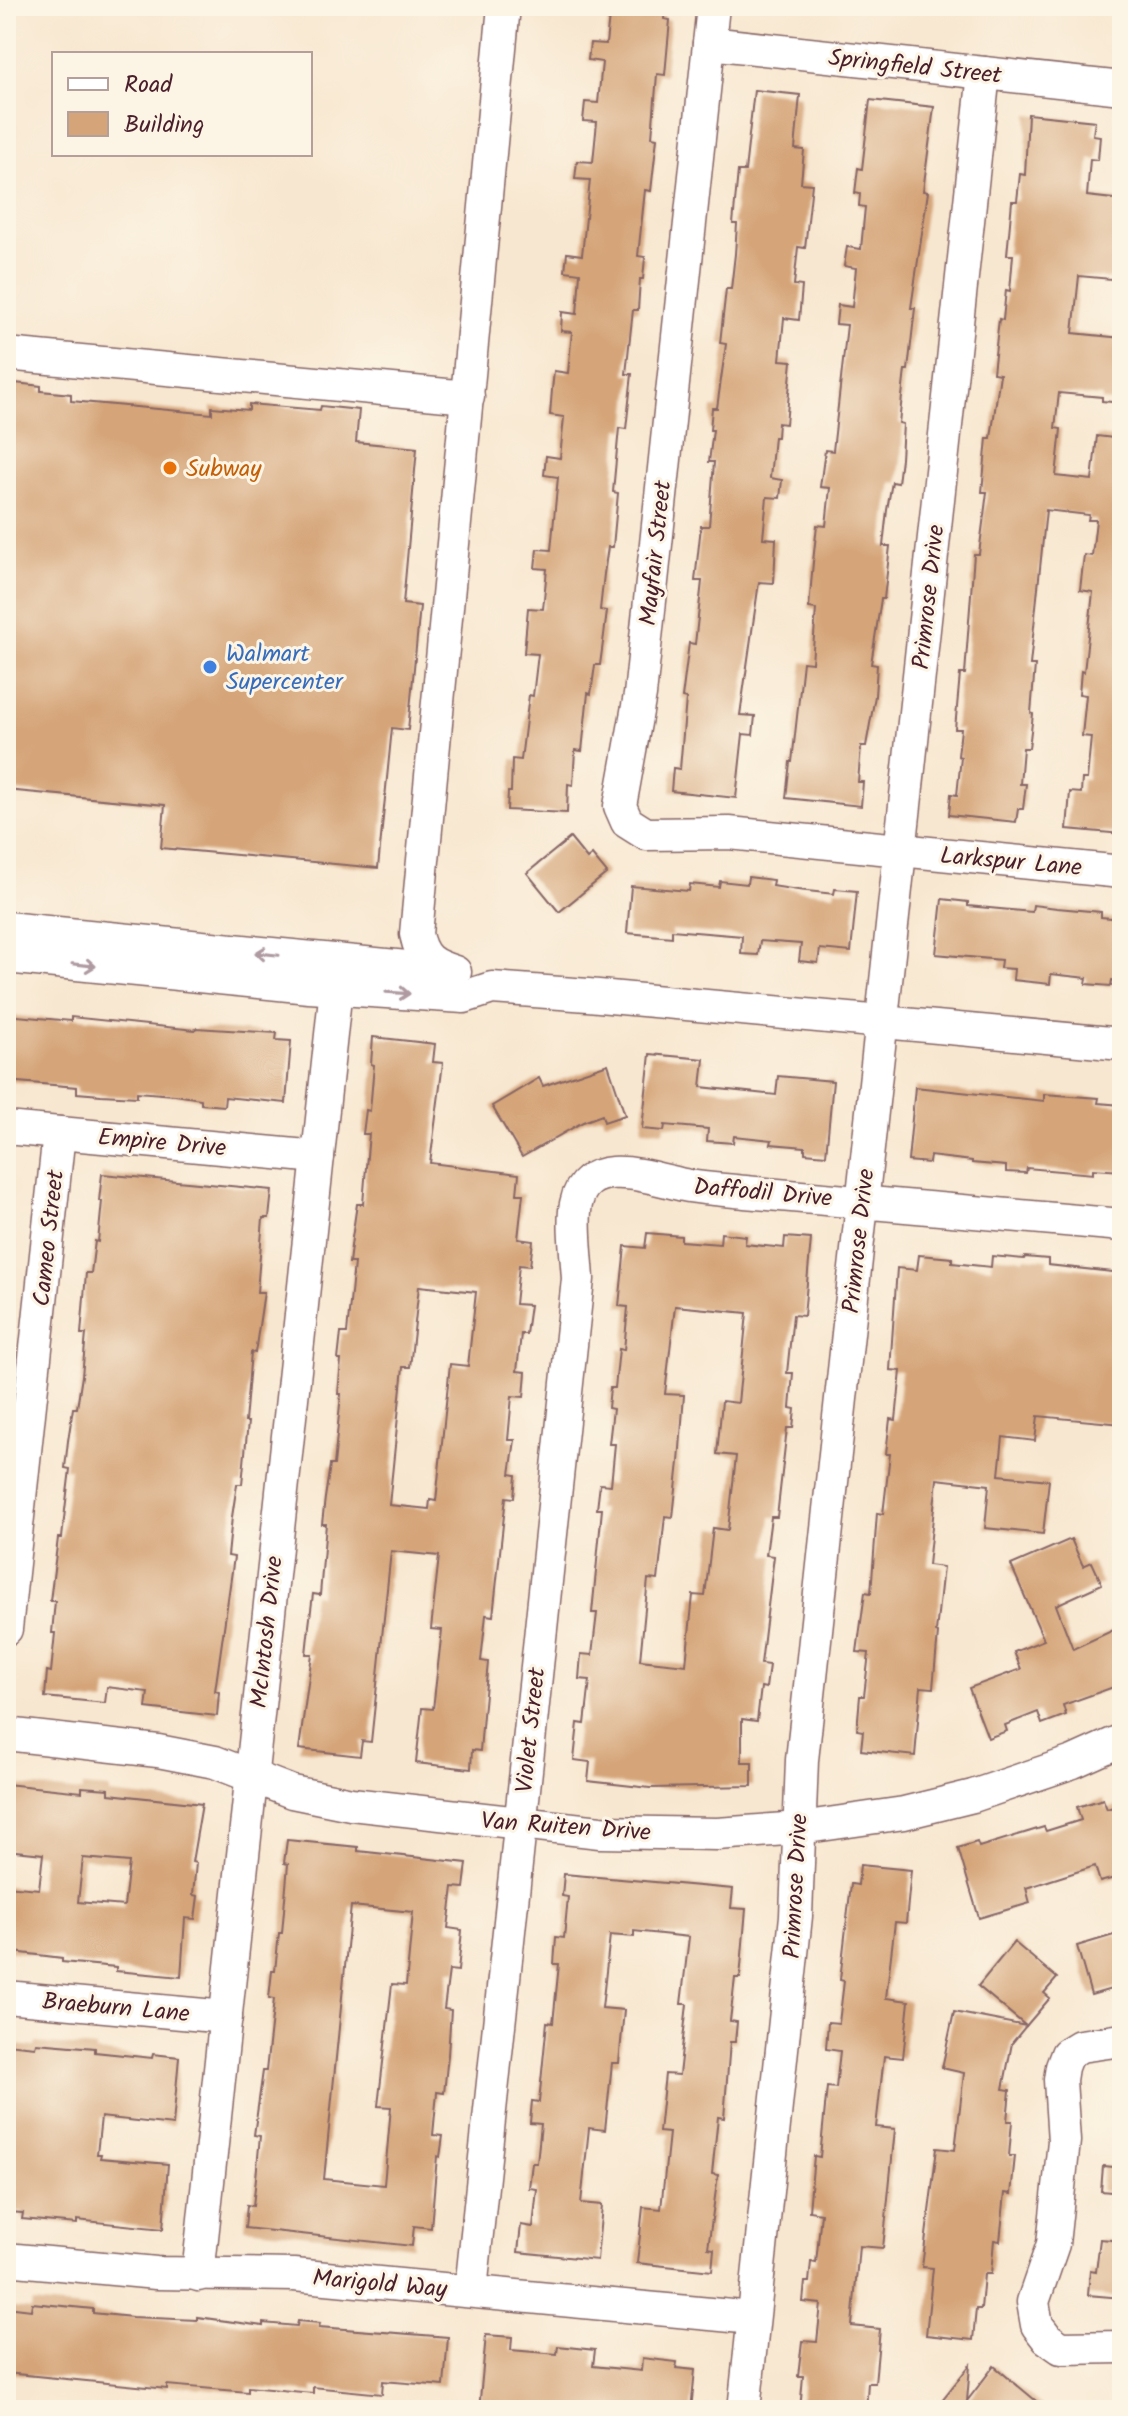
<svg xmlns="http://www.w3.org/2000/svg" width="1128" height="2416" viewBox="0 0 1128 2416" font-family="Kalam,sans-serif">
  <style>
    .building { fill: #d5a579; fill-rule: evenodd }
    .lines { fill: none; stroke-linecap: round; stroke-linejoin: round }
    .minor-casing { stroke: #876565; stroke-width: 35 }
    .minor { stroke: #fff; stroke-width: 32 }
    .oneway { stroke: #ae9aa0 }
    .food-dot { fill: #e8710a; stroke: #fcf5e5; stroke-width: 3 }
    .shop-dot { fill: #3f7fe0; stroke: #fcf5e5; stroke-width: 3 }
    .labels { text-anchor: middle; stroke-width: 6; stroke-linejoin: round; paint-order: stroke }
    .street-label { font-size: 24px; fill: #4a1f2b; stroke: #fcf5e5 }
    .food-label { font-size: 24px; fill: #c56008; stroke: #fcf5e5; text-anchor: start }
    .shop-label { font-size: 24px; fill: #366cbe; stroke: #fcf5e5; text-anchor: start }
  </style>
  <rect width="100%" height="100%" fill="#fcf5e5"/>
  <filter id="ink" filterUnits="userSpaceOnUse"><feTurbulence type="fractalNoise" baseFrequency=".0125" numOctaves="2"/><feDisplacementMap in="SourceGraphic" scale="16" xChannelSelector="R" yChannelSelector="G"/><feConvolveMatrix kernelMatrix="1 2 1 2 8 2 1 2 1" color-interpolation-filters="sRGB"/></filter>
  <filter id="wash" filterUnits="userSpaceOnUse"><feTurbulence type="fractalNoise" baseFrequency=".006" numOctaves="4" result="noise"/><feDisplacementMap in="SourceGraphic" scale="32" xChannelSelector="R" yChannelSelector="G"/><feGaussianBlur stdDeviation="1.8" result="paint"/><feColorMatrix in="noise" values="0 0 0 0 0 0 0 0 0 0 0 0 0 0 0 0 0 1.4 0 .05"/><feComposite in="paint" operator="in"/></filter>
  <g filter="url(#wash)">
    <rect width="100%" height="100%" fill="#f8e7d0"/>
    <g id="blocks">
      <g class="building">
        <polygon points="610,6 666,6 664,19 670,20 665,75 657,74 652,137 657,138 651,191 645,190 638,256 645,257 643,279 640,279 638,310 633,310 630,337 626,374 632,374 626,429 619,428 613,492 618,493 613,547 608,547 604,574 600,610 607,611 604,635 600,665 595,665 591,694 588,693 582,751 575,750 573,785 568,784 567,813 507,810 508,792 511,792 512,759 521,760 529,695 533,696 538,654 524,653 528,608 543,609 547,569 535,568 537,549 551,550 558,477 544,475 546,456 560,458 564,417 550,415 552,390 554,371 568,373 572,332 561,331 562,312 577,314 580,273 565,271 567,253 582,255 590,180 575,179 577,161 593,162 597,122 583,121 585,102 598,103 602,62 588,60 590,43 606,44"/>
        <polygon points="754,90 800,95 795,149 804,150 801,183 812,184 805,248 798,247 794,285 802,286 799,320 784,318 780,360 792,361 786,424 778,423 777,437 774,437 770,478 782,480 780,498 767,497 763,538 776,539 774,583 759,582 740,715 755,716 753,735 743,734 736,798 671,791 673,768 680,769 686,699 682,698 689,643 695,644 702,581 695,581 701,526 709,526 714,462 709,462 713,430 710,430 712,408 717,408 726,344 720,343 726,289 731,289 735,254 737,224 733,224 738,171 745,171"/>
        <polygon points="870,100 934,107 923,191 928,192 911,308 915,308 908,370 905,370 899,423 903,424 901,459 898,483 892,482 887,510 883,546 890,546 884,599 881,599 871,664 877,665 875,696 866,746 861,746 858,782 863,782 861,806 786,798 790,762 792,762 803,662 812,663 816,609 809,608 813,562 817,525 826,526 830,488 820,487 825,450 833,451 847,325 836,324 838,305 852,307 856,268 844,266 847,247 861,249 865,207 859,206 860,194 855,193 858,168 862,169"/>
        <polygon points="1028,114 1095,121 1093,135 1100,136 1098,160 1090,159 1087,196 1122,200 1122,280 1079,276 1073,333 1122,338 1122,403 1102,401 1102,397 1059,393 1055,428 1061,429 1056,476 1092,480 1097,436 1122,439 1122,834 1067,829 1070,792 1081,793 1082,779 1087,779 1091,737 1082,736 1086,695 1079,694 1081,671 1084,672 1093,592 1080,590 1084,555 1092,556 1096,520 1088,520 1089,515 1046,510 1030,665 1035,665 1031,713 1033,714 1029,748 1023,748 1020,784 1026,784 1023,809 1018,809 1016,822 949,815 951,794 957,795 961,757 958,756 961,729 955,729 960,674 965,674 974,554 979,554 987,492 982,492 987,438 991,438 1000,374 993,373 999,319 1003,320 1006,290 1010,291 1013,255 1007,255 1010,223 1012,201 1017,201 1020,174 1025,175"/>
        <polygon points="6,382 41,386 41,391 71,394 71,401 212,414 212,407 249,410 249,404 320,410 321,406 359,410 356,442 417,448 403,604 420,606 408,730 392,728 378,868 161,848 165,805 6,790"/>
        <polygon points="570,838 587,859 592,855 607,873 559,912 527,873"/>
        <polygon points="748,877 773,880 772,886 798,890 834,894 835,889 857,891 851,952 820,949 818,963 799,961 801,944 760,941 758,955 741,954 742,936 672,930 672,937 627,933 631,886 689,891 690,884 719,887 720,881 747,884"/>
        <polygon points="942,899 968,902 968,906 1032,912 1033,905 1057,908 1101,912 1101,917 1122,919 1122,981 1112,980 1111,986 1086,984 1087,978 1051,974 1050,984 1013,980 1014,969 1000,968 1001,960 936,954"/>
        <polygon points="6,1015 71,1021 71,1017 195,1030 196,1028 277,1033 276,1040 291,1041 286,1103 225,1097 224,1106 201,1104 201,1099 175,1095 137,1092 137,1097 101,1095 77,1093 77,1087 6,1081"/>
        <path d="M373 1037 435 1044 433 1062 443 1063 430 1163 519 1174 517 1194H523L518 1239 533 1241 530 1266 519 1265 515 1304 530 1305 526 1334H521L517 1371 526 1372 524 1397 512 1396 508 1440H515L510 1474 516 1475 514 1498 506 1497 493 1616 486 1615 481 1661 488 1662 483 1715 480 1751 472 1750 471 1769 416 1763 422 1708 433 1709 442 1630 431 1629 439 1556 391 1551 371 1742 362 1741 360 1756 299 1749 312 1654H306L309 1626 313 1594 320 1595 326 1524H322L325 1498 330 1465H334L341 1394H338L341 1360H338L341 1333H347L354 1263H349L352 1238 357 1204H363L366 1167 369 1134H363L366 1110 370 1111 374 1065 371 1064ZM419 1286 476 1292 468 1366 450 1364 436 1501 430 1500 429 1509 389 1505 403 1367H410Z"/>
        <polygon points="650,1054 704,1059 701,1087 776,1095 778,1076 833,1081 826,1155 805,1153 805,1147 771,1144 772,1140 734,1136 733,1143 707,1141 708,1129 665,1125 664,1131 642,1129"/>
        <polygon points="608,1064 625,1115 604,1122 602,1115 583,1122 522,1157 492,1106 539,1078 543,1086"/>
        <polygon points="915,1087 1044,1101 1044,1094 1099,1098 1098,1103 1122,1105 1122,1171 1093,1169 1093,1174 1027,1168 1026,1173 1006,1172 1006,1166 972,1163 972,1161 930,1156 929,1163 908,1161"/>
        <polygon points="102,1174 272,1190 269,1218 263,1218 257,1292 264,1292 255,1353 251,1352 245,1422 248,1422 242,1484 237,1484 232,1517 228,1556 234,1557 215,1691 219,1692 217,1716 146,1708 148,1692 107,1687 105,1703 45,1697 47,1671 51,1672 55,1633 52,1633 55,1601 50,1601 58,1538 62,1538 65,1510 70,1469 65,1468 68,1441 73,1408 77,1408 82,1376 86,1334 81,1334 86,1273 91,1273 95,1241 98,1242 102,1201 99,1201"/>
        <path d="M647 1233 681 1236V1241L720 1244 721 1233 746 1236 745 1244 784 1248 785 1237 811 1239 804 1316 793 1315 787 1373H793L790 1408 795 1409 793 1428H787L777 1517H771L766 1555 774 1556 761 1664 769 1665 766 1688 761 1687 757 1721 742 1719V1762H752V1786L650 1788 588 1781 590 1762 574 1760 578 1723 585 1724 590 1680 579 1679 581 1654 592 1655 597 1613H592L602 1509H597L600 1484 611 1485 615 1444H609L613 1409 608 1408 610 1388H615L619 1349 624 1350 628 1307 619 1306 625 1246 645 1248ZM675 1306 747 1313 738 1403 722 1401 717 1454 736 1456 728 1530 713 1528 705 1596 693 1595 686 1665 640 1660 648 1579 658 1580 665 1516 673 1517 679 1462 684 1395 665 1394Z"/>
        <polygon points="919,1255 952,1258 952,1263 991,1267 992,1256 1024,1259 1025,1257 1048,1259 1048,1265 1122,1273 1122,1424 1038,1416 1035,1441 1003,1437 999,1475 1049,1480 1043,1534 985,1528 989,1485 937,1479 928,1565 943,1567 936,1632 938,1633 933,1688 921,1687 915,1756 861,1750 863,1731 857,1730 860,1696 864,1696 869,1653 857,1652 865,1592 871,1593 877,1513 883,1514 890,1454 886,1454 890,1419 896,1420 901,1371 890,1370 897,1268 917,1270"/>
        <polygon points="1071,1539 1083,1566 1092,1562 1102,1584 1056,1605 1073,1649 1122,1626 1122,1684 1063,1705 1066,1715 1042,1724 1038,1712 1005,1725 1007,1731 988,1738 969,1688 1021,1669 1014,1652 1044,1640 1011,1565"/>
        <path d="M6 1784 82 1792V1787L109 1789V1794L202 1804 192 1862 196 1863 193 1895 198 1896 195 1919 185 1918 181 1977 116 1971V1967L62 1962V1958L6 1951V1886L39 1889 43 1854 6 1850ZM83 1858 129 1862 124 1906 78 1902Z"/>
        <polygon points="1103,1799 1107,1809 1122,1804 1122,1876 1100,1882 1095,1866 1026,1888 1030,1903 979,1918 958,1848 977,1842 979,1847 1044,1827 1046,1831 1081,1820 1077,1807"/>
        <path d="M287 1840 358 1847V1851L467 1863 464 1888 453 1887 448 1928 462 1930 458 1971 449 1970 444 2009 451 2010 448 2055 444 2093 437 2092 433 2135 443 2136 440 2157 437 2156 431 2228 414 2226 412 2246 245 2228 247 2205 253 2206 256 2178 260 2136 254 2135 263 2071H266L274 1999 269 1998 272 1971H275L279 1933H282L288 1864 284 1863ZM351 1906 413 1912 406 1985 392 1984 378 2106 391 2107 384 2185 324 2179Z"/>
        <polygon points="860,1865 911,1870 906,1923 895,1922 886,1998 909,2001 903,2058 884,2056 876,2127 895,2129 883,2248 859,2246 852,2326 880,2329 875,2383 868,2383 866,2410 800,2410 803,2376 798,2376 802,2341 817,2342 821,2304 803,2302 805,2282 809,2282 811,2262 816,2263 821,2213 809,2211 814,2156 820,2157 827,2087 836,2088 840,2051 826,2049 828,2022 839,2023 844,1981 840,1980 851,1884 858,1885"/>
        <polygon points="564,1874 733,1889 731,1908 746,1909 740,1978 735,1978 730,2021 737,2022 735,2042 730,2042 724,2118 718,2117 712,2174 718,2175 708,2248 714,2249 712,2271 637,2263 643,2207 661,2209 669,2133 659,2132 665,2074 679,2075 687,2004 681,2004 689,1937 634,1931 634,1937 610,1935 602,2008 624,2010 619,2063 612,2063 605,2130 589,2128 581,2203 602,2205 597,2260 518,2252 521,2225 533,2227 537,2189 529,2188 532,2163 537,2163 541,2124 530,2123 532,2101 539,2102 547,2022 553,2023 559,1964 554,1964 556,1937 564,1938 568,1897 562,1896"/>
        <polygon points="1117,1934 1122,1953 1122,1986 1091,1995 1077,1946"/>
        <polygon points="1014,1942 1057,1978 1044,1993 1050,1998 1026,2026 978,1986"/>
        <polygon points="954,2012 1026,2026 1012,2043 1003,2089 1010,2090 1007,2121 1012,2121 1009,2156 1015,2156 1011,2194 1005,2193 1000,2241 994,2240 991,2274 984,2274 981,2309 976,2309 973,2340 926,2335 933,2268 922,2267 937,2148 955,2150 964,2073 942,2068"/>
        <polygon points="36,2043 95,2048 95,2052 152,2058 153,2054 179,2057 173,2125 101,2117 97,2154 101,2154 100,2158 168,2164 163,2229 77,2220 77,2224 22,2219 23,2213 6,2212 6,2044 35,2047"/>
        <polygon points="1103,2166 1122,2168 1122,2193 1101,2191"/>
        <polygon points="1100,2239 1122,2241 1122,2298 1088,2295 1090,2271 1096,2272"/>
        <polygon points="32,2303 93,2309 93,2313 132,2317 197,2320 197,2317 263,2326 263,2323 297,2326 298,2321 320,2323 319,2327 448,2337 444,2386 383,2381 382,2394 313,2387 313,2393 248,2387 248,2392 167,2385 167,2389 6,2373 6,2307 31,2310"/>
        <polygon points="486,2335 512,2337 511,2350 557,2354 558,2346 595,2350 593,2366 641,2371 642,2358 677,2362 676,2368 695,2370 691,2410 479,2410"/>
        <polygon points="970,2365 967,2401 994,2366 1047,2410 934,2410"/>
      </g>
    </g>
  </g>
  <g filter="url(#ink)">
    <use href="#blocks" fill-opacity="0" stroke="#876565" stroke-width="2"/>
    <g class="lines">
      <g class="minor-casing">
        <g id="minor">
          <polyline points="713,6 640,695 620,806 627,822 646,834 729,833 1122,872"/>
          <polyline points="709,43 1122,88"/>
          <polyline points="6,354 468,397"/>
          <polyline points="6,928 448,971"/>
          <polyline points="6,957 309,987 464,997 492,988 588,995 1122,1044"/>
          <path d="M455 972C432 965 421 959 416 934L504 6"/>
          <polyline points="6,1128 318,1157"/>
          <polyline points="6,1629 59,1133"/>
          <polyline points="6,1734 158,1751 215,1762 292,1792 351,1804 600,1832 717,1834 800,1828 904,1813 973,1796 1073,1762 1122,1740"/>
          <polyline points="6,1997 226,2017"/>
          <polyline points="1122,2040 1080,2046 1067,2054 1062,2067 1060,2080 1064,2141 1053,2244 1033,2302 1037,2325 1047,2338 1061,2348 1122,2347"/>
          <polyline points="6,2259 156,2273 294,2275 753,2318"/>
          <polyline points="198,2275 336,988"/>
          <path d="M471 2290 578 1279C577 1259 572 1222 576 1204 587 1151 655 1180 689 1186 708 1189 726 1190 745 1192L1122 1225"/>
          <polyline points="744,2410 796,1916 802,1760 984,73"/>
        </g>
      </g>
      <use href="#minor" class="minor"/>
    </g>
    <defs><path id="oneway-shaft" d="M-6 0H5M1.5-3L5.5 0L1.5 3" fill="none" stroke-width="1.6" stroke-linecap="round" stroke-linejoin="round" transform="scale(2)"/></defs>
    <g class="oneway">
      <use href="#oneway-shaft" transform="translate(267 954) rotate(-174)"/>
      <use href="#oneway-shaft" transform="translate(84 965) rotate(6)"/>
      <use href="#oneway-shaft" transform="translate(398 993) rotate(4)"/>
    </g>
  </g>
  <circle class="food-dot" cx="170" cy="468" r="8"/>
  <circle class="shop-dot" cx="210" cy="667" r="8"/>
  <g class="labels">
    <g class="street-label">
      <text transform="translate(915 66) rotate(6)" y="8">Springfield Street</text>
      <text transform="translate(655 553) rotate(-84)" y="8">Mayfair Street</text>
      <text transform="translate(928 597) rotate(-84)" y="8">Primrose Drive</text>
      <text transform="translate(1011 861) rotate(5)" y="8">Larkspur Lane</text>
      <text transform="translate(162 1142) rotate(5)" y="8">Empire Drive</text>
      <text transform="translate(763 1192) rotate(5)" y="8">Daffodil Drive</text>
      <text transform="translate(48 1238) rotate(-84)" y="8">Cameo Street</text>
      <text transform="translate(858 1241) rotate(-84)" y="8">Primrose Drive</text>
      <text transform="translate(266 1632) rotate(-84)" y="8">McIntosh Drive</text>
      <text transform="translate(530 1730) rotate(-84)" y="8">Violet Street</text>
      <text transform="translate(566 1826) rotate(4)" y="8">Van Ruiten Drive</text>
      <text transform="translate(795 1886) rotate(-87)" y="8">Primrose Drive</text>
      <text transform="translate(116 2007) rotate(5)" y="8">Braeburn Lane</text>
      <text transform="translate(380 2283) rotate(5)" y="8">Marigold Way</text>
    </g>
    <g class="food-label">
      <text x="186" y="476">Subway</text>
    </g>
    <g class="shop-label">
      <text x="226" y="661">Walmart<tspan x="226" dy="28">Supercenter</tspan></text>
    </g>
  </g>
  <rect width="1128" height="2416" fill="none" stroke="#fcf5e5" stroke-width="32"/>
  <rect x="52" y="52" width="260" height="104" fill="#fcf5e5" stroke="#b59f9b" stroke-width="2"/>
  <rect x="68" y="78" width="40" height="12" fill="#ffffff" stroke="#b59f9b" stroke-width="2"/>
  <text x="124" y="92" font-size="24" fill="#4a1f2b">Road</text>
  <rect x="68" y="112" width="40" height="24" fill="#d5a579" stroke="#b59f9b" stroke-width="2"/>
  <text x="124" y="132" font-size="24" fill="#4a1f2b">Building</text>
</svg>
